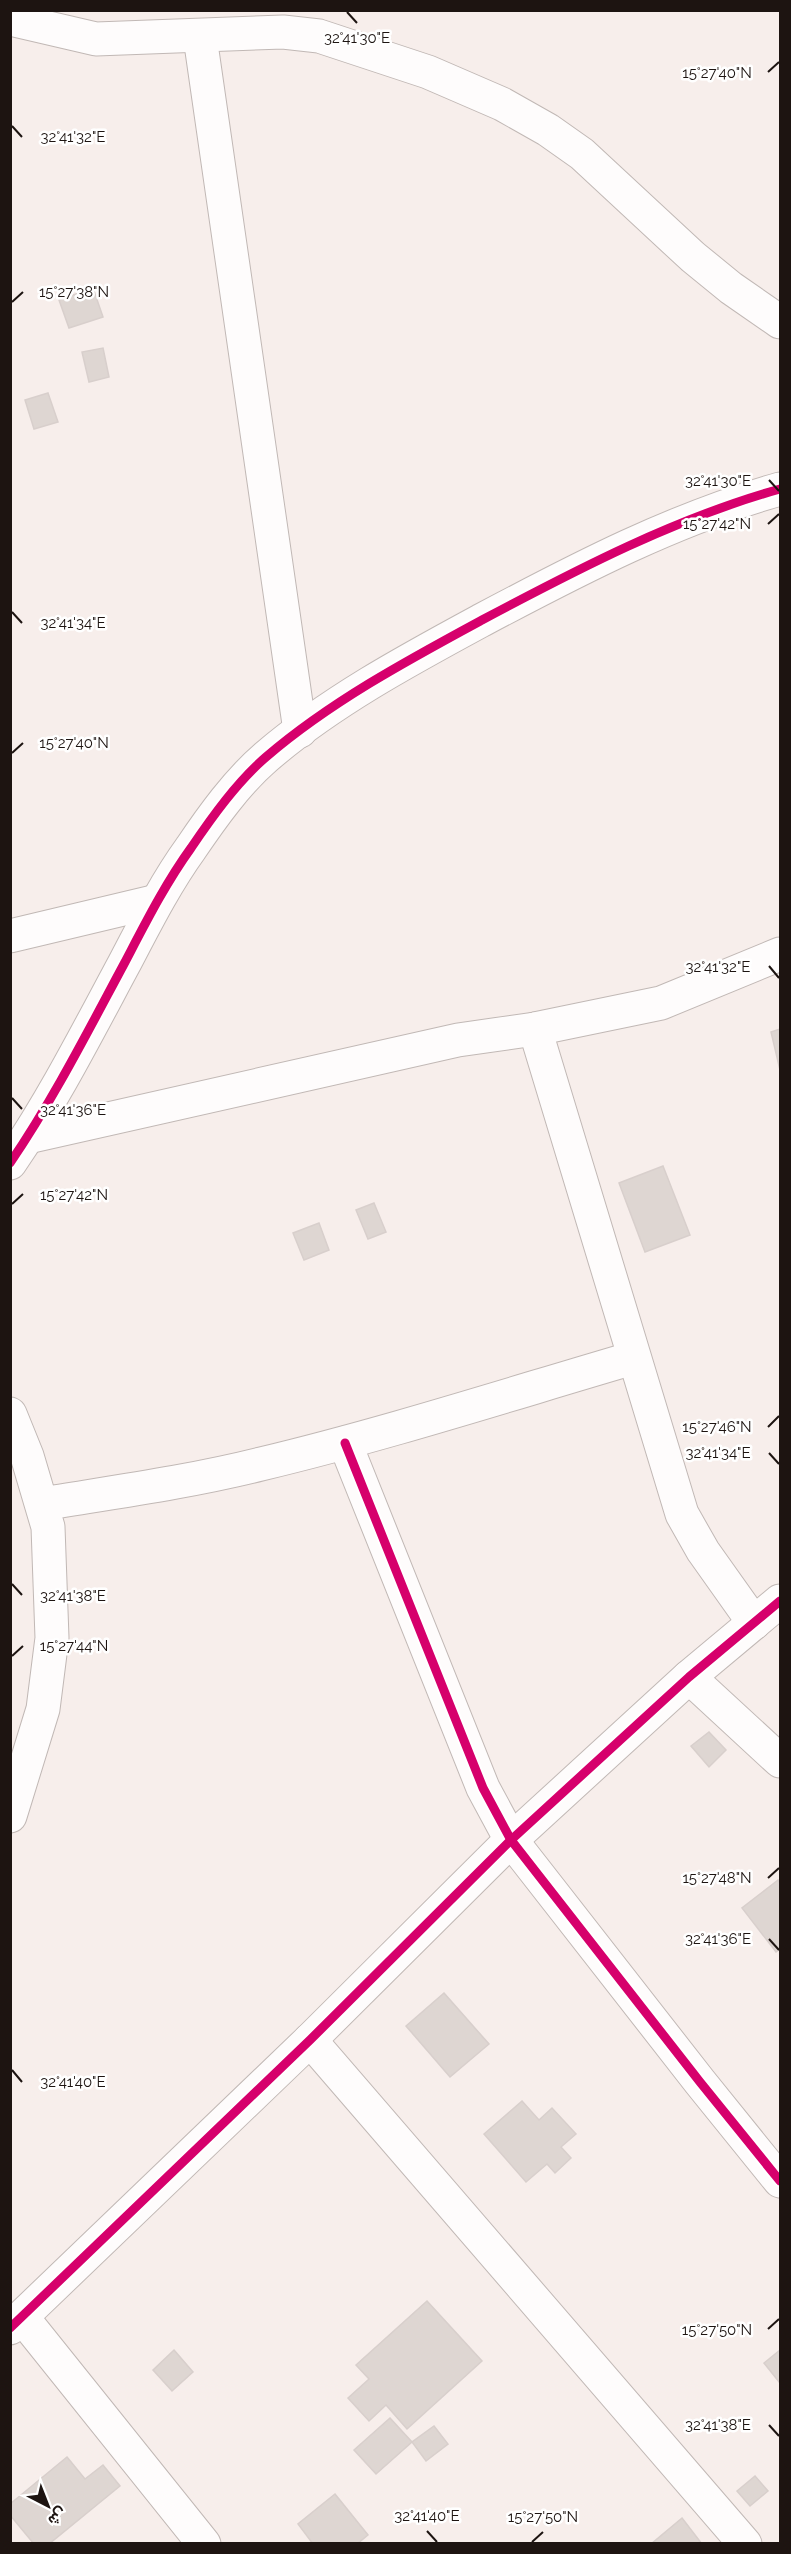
<svg xmlns="http://www.w3.org/2000/svg" width="791" height="2554" viewBox="0 0 791 2554" font-family="Raleway,Vazirmatn,sans-serif">
  <style>
    .building { fill: #ded6d2; stroke: #d8cfcc; stroke-width: 1.5 }
    .lines { fill: none; stroke-linecap: round; stroke-linejoin: round }
    .minor-casing { stroke: #c1b8b5; stroke-width: 35 }
    .minor { stroke: #fefcfc; stroke-width: 33 }
    .cycleway-casing { stroke: #fff; stroke-width: 13 }
    .cycleway { stroke: #d6006c; stroke-width: 9 }
    .ticks { fill: none; stroke: #1d1411; stroke-width: 2 }
    .ticks-label { font-size: 15px; text-anchor: middle; fill: #1d1411; stroke: #fff; stroke-width: 5; stroke-linejoin: round; paint-order: stroke }
  </style>
  <rect width="100%" height="100%" fill="#f7eeeb"/>
  <g class="building">
    <polygon points="93,288 103,317 69,328 59,300"/>
    <polygon points="103,348 109,377 89,382 82,352"/>
    <polygon points="48,393 58,422 34,429 25,400"/>
    <polygon points="780,1029 780,1070 771,1032"/>
    <polygon points="663,1166 690,1235 645,1252 619,1183"/>
    <polygon points="374,1203 386,1232 368,1239 356,1210"/>
    <polygon points="319,1223 329,1250 304,1260 293,1233"/>
    <polygon points="709,1732 726,1750 709,1767 691,1746"/>
    <polygon points="778,1880 780,1883 780,1949 776,1952 742,1908"/>
    <polygon points="444,1993 489,2044 450,2077 406,2026"/>
    <polygon points="522,2101 539,2120 552,2108 576,2134 561,2147 571,2158 555,2173 547,2164 526,2182 484,2134"/>
    <polygon points="427,2301 482,2361 407,2429 386,2405 369,2421 348,2398 369,2379 356,2365"/>
    <polygon points="174,2350 193,2372 172,2391 153,2370"/>
    <polygon points="780,2350 780,2383 764,2363"/>
    <polygon points="390,2418 412,2442 376,2474 354,2450"/>
    <polygon points="434,2426 448,2444 426,2461 412,2442"/>
    <polygon points="67,2457 85,2479 103,2465 120,2486 49,2544 34,2544 10,2515 10,2504"/>
    <polygon points="755,2476 768,2491 750,2506 737,2491"/>
    <polygon points="335,2494 368,2535 357,2544 313,2544 298,2524"/>
    <polygon points="682,2518 702,2544 651,2544"/>
  </g>
  <g class="lines">
    <g class="minor-casing">
      <g id="minor">
        <polyline points="10,19 96,39 283,32 319,36 428,72 502,104 548,130 582,154 693,257 731,288 780,322"/>
        <polyline points="200,37 300,731"/>
        <polyline points="10,936 157,901"/>
        <polyline points="535,1029 682,1514 703,1551 754,1623"/>
        <polyline points="28,1137 458,1040 535,1029 661,1003 780,954"/>
        <path d="M10 1163C53 1100 88 1031 124 964 145 924 165 884 191 848 212 817 237 782 266 757 330 702 408 660 482 620 578 569 676 518 780 489"/>
        <polyline points="10,1414 27,1456 48,1527 52,1638 43,1709 10,1816"/>
        <polyline points="345,1443 483,1788 511,1840 700,2082 780,2181"/>
        <path d="M42 1504C115 1492 189 1482 261 1464 386 1434 510 1394 633 1358"/>
        <polyline points="689,1677 780,1761"/>
        <polyline points="310,2040 745,2544"/>
        <polyline points="22,2317 204,2544"/>
        <polyline points="10,2328 310,2040 511,1840 689,1677 780,1601"/>
      </g>
    </g>
    <use href="#minor" class="minor"/>
    <g class="cycleway-casing">
      <g id="cycleway">
        <path d="M10 1163C53 1100 88 1031 124 964 145 924 165 884 191 848 212 817 237 782 266 757 330 702 408 660 482 620 578 569 676 518 780 489"/>
        <polyline points="345,1443 483,1788 511,1840 700,2082 780,2181"/>
        <polyline points="10,2328 310,2040 511,1840 689,1677 780,1601"/>
      </g>
    </g>
    <use href="#cycleway" class="cycleway"/>
  </g>
  <path class="ticks" d="M347 12 357 23M768 72 779 62M12 126 22 137M12 302 23 292M769 480 779 491M768 524 779 514M12 612 22 623M12 753 23 743M769 966 779 978M12 1098 22 1109M12 1204 23 1194M768 1427 779 1416M769 1453 779 1464M12 1584 22 1595M12 1656 23 1646M768 1878 779 1868M769 1939 779 1950M12 2070 22 2082M768 2329 779 2319M769 2425 779 2436M427 2531 437 2542M532 2542 543 2532"/>
  <g class="ticks-label">
    <text x="357" y="43">32°41'30"E</text>
    <text x="717" y="78">15°27'40"N</text>
    <text x="73" y="142">32°41'32"E</text>
    <text x="74" y="297">15°27'38"N</text>
    <text x="718" y="486">32°41'30"E</text>
    <text x="717" y="529">15°27'42"N</text>
    <text x="73" y="628">32°41'34"E</text>
    <text x="74" y="748">15°27'40"N</text>
    <text x="718" y="972">32°41'32"E</text>
    <text x="73" y="1115">32°41'36"E</text>
    <text x="74" y="1200">15°27'42"N</text>
    <text x="717" y="1432">15°27'46"N</text>
    <text x="718" y="1458">32°41'34"E</text>
    <text x="73" y="1601">32°41'38"E</text>
    <text x="74" y="1651">15°27'44"N</text>
    <text x="717" y="1883">15°27'48"N</text>
    <text x="718" y="1944">32°41'36"E</text>
    <text x="73" y="2087">32°41'40"E</text>
    <text x="717" y="2335">15°27'50"N</text>
    <text x="718" y="2430">32°41'38"E</text>
    <text x="427" y="2521">32°41'40"E</text>
    <text x="543" y="2522">15°27'50"N</text>
  </g>
  <rect width="791" height="2554" fill="none" stroke="#1d1411" stroke-width="24"/>
  <g transform="translate(48 2506) rotate(138)" stroke="#ffffff" stroke-width="4.5" paint-order="stroke">
  <path d="M0-4.5L10 22L0 15L-10 22Z" fill="#1d1411"/>
  <text y="-9" font-size="16" font-weight="bold" text-anchor="middle" fill="#1d1411">ش</text>
  </g>
</svg>
